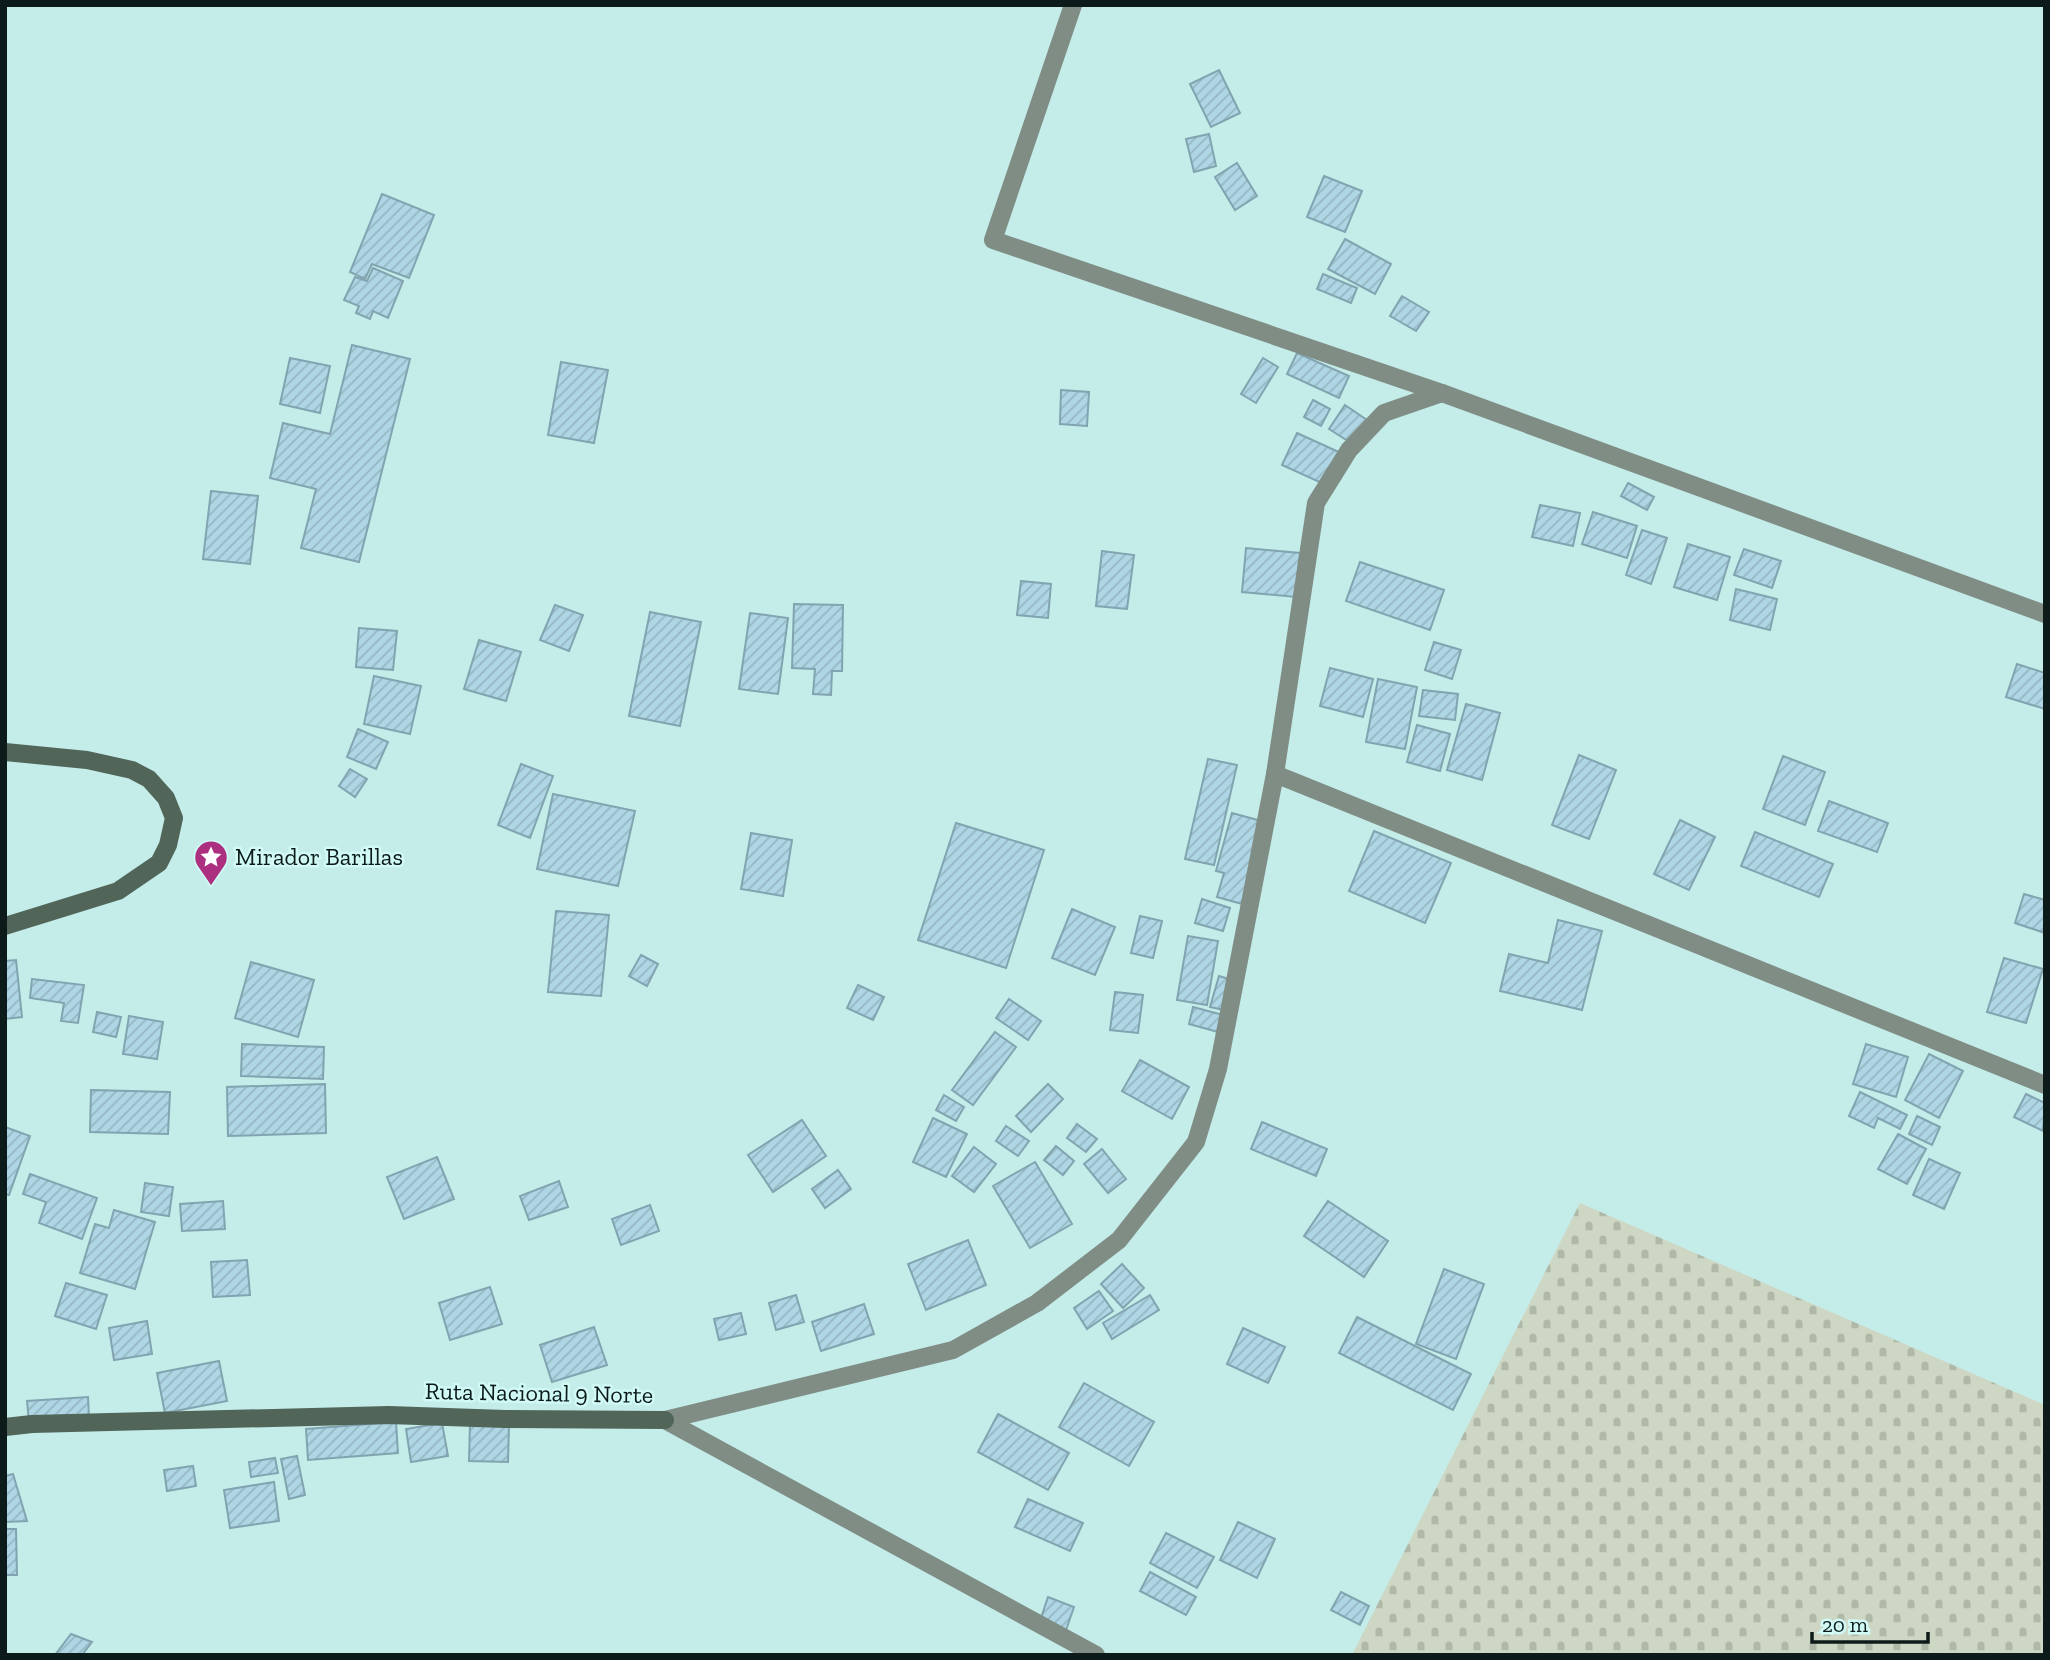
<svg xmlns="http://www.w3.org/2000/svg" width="2050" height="1660" viewBox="0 0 2050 1660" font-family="'Zilla Slab',serif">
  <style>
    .cemetery { fill: url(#cemetery-stones) }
    .building { fill: url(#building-hatch); stroke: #82a4b0; stroke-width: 2 }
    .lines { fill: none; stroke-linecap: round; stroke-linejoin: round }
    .minor { stroke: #7f8d85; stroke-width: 18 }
    .tertiary { stroke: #7f8d85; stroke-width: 18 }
    .secondary { stroke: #516559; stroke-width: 18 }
    .labels { text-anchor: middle; stroke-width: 5; stroke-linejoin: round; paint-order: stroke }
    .poi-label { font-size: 24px; fill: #0c1b1a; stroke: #d1faf6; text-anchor: start }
    .street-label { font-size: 24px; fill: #0c1b1a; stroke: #d1faf6 }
  </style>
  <defs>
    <pattern id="cemetery-stones" width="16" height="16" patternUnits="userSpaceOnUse" patternTransform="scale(1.75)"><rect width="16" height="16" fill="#ced7c4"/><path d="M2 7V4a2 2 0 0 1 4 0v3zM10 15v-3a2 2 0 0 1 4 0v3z" fill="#b0b8a8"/></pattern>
    <pattern id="building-hatch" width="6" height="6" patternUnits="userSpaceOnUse" patternTransform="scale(1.75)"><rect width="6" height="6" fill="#afd6e4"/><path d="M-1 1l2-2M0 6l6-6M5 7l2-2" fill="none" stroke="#95b7c3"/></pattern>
  </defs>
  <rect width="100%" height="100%" fill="#c4ece9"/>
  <polygon class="cemetery" points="1580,1203 2045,1405 2045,1655 1352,1655"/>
  <g class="building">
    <polygon points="1219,70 1240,113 1211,127 1190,84"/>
    <polygon points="1209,134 1216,166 1194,172 1186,139"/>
    <polygon points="1237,163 1257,196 1235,210 1215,177"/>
    <polygon points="1324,176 1362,191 1345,232 1307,217"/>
    <polygon points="382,194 434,215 409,278 372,264 365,279 350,272"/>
    <polygon points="1345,239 1391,264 1375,294 1328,269"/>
    <polygon points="373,268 403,281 388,318 373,311 370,319 356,313 359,306 344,300 355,277 367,281"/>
    <polygon points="1323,274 1357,288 1351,303 1317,289"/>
    <polygon points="1402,296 1429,312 1416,331 1390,316"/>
    <polygon points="352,345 410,359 359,562 301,548 316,489 270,478 283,423 330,434"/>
    <polygon points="1297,353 1349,376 1339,398 1287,374"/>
    <polygon points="290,358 330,366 320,413 280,404"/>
    <polygon points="1263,358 1278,367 1256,403 1241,394"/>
    <polygon points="561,362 608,370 594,443 548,435"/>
    <polygon points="1061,390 1089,392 1087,426 1060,424"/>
    <polygon points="1313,400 1330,409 1321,426 1304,417"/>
    <polygon points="1345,405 1367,420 1351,443 1329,429"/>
    <polygon points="1297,433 1341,453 1326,485 1282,465"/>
    <polygon points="1628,483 1654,497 1647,510 1621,496"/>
    <polygon points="211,491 258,496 250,564 203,559"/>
    <polygon points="1540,505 1580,513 1573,546 1532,537"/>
    <polygon points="1593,512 1637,526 1627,558 1582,544"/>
    <polygon points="1642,530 1667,538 1651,584 1626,575"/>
    <polygon points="1688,544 1730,557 1717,600 1674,587"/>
    <polygon points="1246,548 1300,553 1296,597 1242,592"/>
    <polygon points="1744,549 1781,561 1772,588 1734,575"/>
    <polygon points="1102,551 1134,555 1127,609 1096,606"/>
    <polygon points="1360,562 1444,590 1430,630 1346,601"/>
    <polygon points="1021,581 1051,584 1048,618 1017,615"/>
    <polygon points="1736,589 1777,599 1770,630 1730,620"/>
    <polygon points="794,604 843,605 842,671 832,671 831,695 813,694 815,669 792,668"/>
    <polygon points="555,605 583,615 569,651 540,640"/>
    <polygon points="650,612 701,622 680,726 629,716"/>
    <polygon points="750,613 788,618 778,694 739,689"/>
    <polygon points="359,628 397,631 393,670 356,667"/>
    <polygon points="479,640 521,652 506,701 464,689"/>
    <polygon points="1434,642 1461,650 1452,679 1425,670"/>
    <polygon points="2017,664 2045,673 2045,709 2006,697"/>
    <polygon points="1330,668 1373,679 1363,717 1320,706"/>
    <polygon points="374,676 421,686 410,734 364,724"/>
    <polygon points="1378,679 1417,687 1405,749 1366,742"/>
    <polygon points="1423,690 1458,694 1455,720 1419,716"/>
    <polygon points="1466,704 1500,713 1482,780 1447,770"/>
    <polygon points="1417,725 1450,734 1440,771 1407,762"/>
    <polygon points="358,729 388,742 376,769 347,757"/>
    <polygon points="1579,755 1616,770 1589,839 1552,825"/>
    <polygon points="1783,756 1825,772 1805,825 1763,809"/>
    <polygon points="1208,759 1237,765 1214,865 1185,859"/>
    <polygon points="521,764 553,776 530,838 498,825"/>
    <polygon points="350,769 367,779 355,797 339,786"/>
    <polygon points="553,794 635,811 618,886 537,869"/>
    <polygon points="1829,801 1888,823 1877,852 1818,831"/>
    <polygon points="1232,813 1265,822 1242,904 1217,897 1224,873 1216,871"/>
    <polygon points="1680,820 1715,837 1689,890 1654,874"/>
    <polygon points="956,823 1044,850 1006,968 918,940"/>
    <polygon points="1374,831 1451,863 1425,923 1349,891"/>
    <polygon points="1755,832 1833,864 1819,897 1741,866"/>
    <polygon points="751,833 792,840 783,896 741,889"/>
    <polygon points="2024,894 2045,900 2045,933 2015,923"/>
    <polygon points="1202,899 1230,908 1223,931 1195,923"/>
    <polygon points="1072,909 1115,927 1095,975 1052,958"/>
    <polygon points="556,911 609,915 601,996 548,992"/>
    <polygon points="1140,916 1162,921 1153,958 1131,953"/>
    <polygon points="1558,920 1602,931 1582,1010 1500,991 1509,954 1548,963"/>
    <polygon points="1188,936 1218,941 1207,1005 1177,1000"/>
    <polygon points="641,955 658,964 647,986 629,976"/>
    <polygon points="2004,958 2043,969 2026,1023 1987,1012"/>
    <polygon points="16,960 22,1017 5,1019 5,961"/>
    <polygon points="251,962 314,980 298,1037 235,1018"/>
    <polygon points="1219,976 1232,980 1224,1010 1210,1007"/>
    <polygon points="32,979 84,985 78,1023 61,1021 64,1003 30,998"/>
    <polygon points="858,985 884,997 873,1020 847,1008"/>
    <polygon points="1115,992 1143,995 1138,1033 1110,1030"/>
    <polygon points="1009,999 1041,1021 1028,1040 996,1018"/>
    <polygon points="1193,1007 1223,1015 1218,1032 1189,1024"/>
    <polygon points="97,1012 121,1017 116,1037 93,1032"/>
    <polygon points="129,1016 163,1022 157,1059 123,1054"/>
    <polygon points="995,1032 1016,1047 973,1105 952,1090"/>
    <polygon points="242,1044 324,1047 323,1079 241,1076"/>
    <polygon points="1866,1044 1908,1057 1896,1097 1853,1084"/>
    <polygon points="1929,1054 1963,1071 1939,1118 1905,1100"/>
    <polygon points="1140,1060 1189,1087 1172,1119 1122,1091"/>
    <polygon points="325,1084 326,1133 228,1136 227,1087"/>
    <polygon points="1048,1084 1063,1099 1031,1132 1016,1116"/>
    <polygon points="91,1090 170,1092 168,1134 90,1132"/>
    <polygon points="1860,1092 1907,1115 1900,1129 1878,1118 1874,1128 1849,1116"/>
    <polygon points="2026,1094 2045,1103 2043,1131 2014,1117"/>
    <polygon points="944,1095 964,1107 956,1121 936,1110"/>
    <polygon points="1917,1116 1940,1127 1932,1145 1909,1134"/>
    <polygon points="933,1118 967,1134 946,1177 913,1162"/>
    <polygon points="802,1120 826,1156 773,1192 748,1155"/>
    <polygon points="1262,1122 1327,1149 1316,1176 1251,1149"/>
    <polygon points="1077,1124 1097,1139 1086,1152 1067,1138"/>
    <polygon points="1006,1126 1029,1141 1018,1156 996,1141"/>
    <polygon points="5,1127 30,1136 9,1195 5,1194"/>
    <polygon points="1898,1134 1926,1149 1907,1184 1878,1169"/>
    <polygon points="1056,1146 1074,1161 1063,1175 1044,1160"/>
    <polygon points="974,1147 996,1164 974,1192 952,1176"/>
    <polygon points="1102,1149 1126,1179 1108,1193 1084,1164"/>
    <polygon points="437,1157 454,1199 404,1219 387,1177"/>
    <polygon points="1929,1159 1960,1173 1944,1209 1913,1195"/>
    <polygon points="1035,1162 1072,1224 1030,1248 993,1186"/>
    <polygon points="838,1170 851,1189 825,1208 812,1189"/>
    <polygon points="30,1174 97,1198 82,1239 39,1223 46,1202 23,1194"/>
    <polygon points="559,1181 568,1207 529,1220 520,1196"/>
    <polygon points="145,1183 173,1187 169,1216 141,1212"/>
    <polygon points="223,1201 225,1229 182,1231 180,1204"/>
    <polygon points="1328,1201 1388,1241 1364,1277 1304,1236"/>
    <polygon points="650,1205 659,1231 621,1245 612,1219"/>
    <polygon points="114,1210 155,1222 135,1289 80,1273 95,1224 109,1228"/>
    <polygon points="968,1240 986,1285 926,1310 908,1264"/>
    <polygon points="247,1260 250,1295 213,1297 211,1262"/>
    <polygon points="1122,1264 1144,1288 1123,1308 1101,1284"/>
    <polygon points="1444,1269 1484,1284 1456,1359 1416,1344"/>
    <polygon points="66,1283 107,1295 96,1329 55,1316"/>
    <polygon points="490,1287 502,1324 450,1340 439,1303"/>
    <polygon points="1099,1291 1113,1311 1087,1329 1074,1308"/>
    <polygon points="796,1295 804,1322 776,1330 769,1303"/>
    <polygon points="1150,1295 1159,1310 1112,1339 1103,1323"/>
    <polygon points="864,1304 874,1334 821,1351 812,1322"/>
    <polygon points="741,1313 746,1334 719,1340 714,1319"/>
    <polygon points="1357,1317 1471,1374 1453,1410 1339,1353"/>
    <polygon points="147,1321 152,1354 114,1360 109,1328"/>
    <polygon points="594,1327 607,1365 552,1382 540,1345"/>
    <polygon points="1243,1328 1285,1347 1268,1383 1227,1364"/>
    <polygon points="219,1361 227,1401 165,1413 157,1373"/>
    <polygon points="1084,1383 1154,1422 1129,1466 1059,1427"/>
    <polygon points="88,1397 89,1417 29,1422 27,1401"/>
    <polygon points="998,1414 1069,1453 1048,1490 978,1452"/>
    <polygon points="396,1422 398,1453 308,1460 306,1429"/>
    <polygon points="442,1423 448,1456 411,1462 406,1429"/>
    <polygon points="470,1424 509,1425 508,1462 469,1461"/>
    <polygon points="297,1456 305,1495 289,1499 281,1459"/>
    <polygon points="275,1458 278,1473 251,1477 249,1462"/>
    <polygon points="193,1466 196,1486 167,1491 164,1470"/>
    <polygon points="13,1474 27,1521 5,1522 5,1476"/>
    <polygon points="274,1482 279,1521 230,1528 224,1490"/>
    <polygon points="1028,1499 1083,1523 1070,1551 1015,1527"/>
    <polygon points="1238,1522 1275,1539 1257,1578 1220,1560"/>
    <polygon points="5,1529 16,1529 17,1575 5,1575"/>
    <polygon points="1166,1533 1214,1557 1197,1588 1150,1563"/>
    <polygon points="1150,1572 1196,1597 1186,1615 1140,1591"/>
    <polygon points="1341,1592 1369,1606 1360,1625 1331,1610"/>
    <polygon points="1048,1597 1074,1607 1066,1630 1040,1621"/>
    <polygon points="71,1634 92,1642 82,1655 55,1655"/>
  </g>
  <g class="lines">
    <g class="minor">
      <polyline points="1073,5 993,240 1442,393 2045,614"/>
      <polyline points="1275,774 1316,503 1349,450 1384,413 1442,393"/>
    </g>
    <g class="tertiary">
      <polyline points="665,1420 953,1350 1037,1303 1119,1240 1196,1142 1218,1069 1275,774 2045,1085"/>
      <polyline points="665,1420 1096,1655"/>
    </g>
    <g class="secondary">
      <polyline points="5,752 87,760 132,770 149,779 166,798 174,818 168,845 159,863 118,891 5,926"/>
      <polyline points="5,1427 32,1424 389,1415 505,1419 665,1420"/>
    </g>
  </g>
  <defs>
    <g id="sight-pin" transform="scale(1.75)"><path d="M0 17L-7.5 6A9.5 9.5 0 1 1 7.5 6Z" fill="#ac2f80" stroke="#d1faf6"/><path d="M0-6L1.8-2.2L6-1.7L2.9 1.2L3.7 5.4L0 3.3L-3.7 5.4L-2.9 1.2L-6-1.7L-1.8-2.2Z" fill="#fff"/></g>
  </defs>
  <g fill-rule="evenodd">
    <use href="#sight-pin" x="211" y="857"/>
  </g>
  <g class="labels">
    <g class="poi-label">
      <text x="235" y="865">Mirador Barillas</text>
    </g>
    <g class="street-label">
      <text transform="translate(539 1393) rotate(1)" y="8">Ruta Nacional 9 Norte</text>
    </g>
  </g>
  <rect width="2050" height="1660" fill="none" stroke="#0c1b1a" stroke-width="14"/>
  <path d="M1812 1632v10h116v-10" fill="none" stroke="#0c1b1a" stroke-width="3.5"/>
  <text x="1822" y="1632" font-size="21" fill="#0c1b1a" stroke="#d1faf6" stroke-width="5" paint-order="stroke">20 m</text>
</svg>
